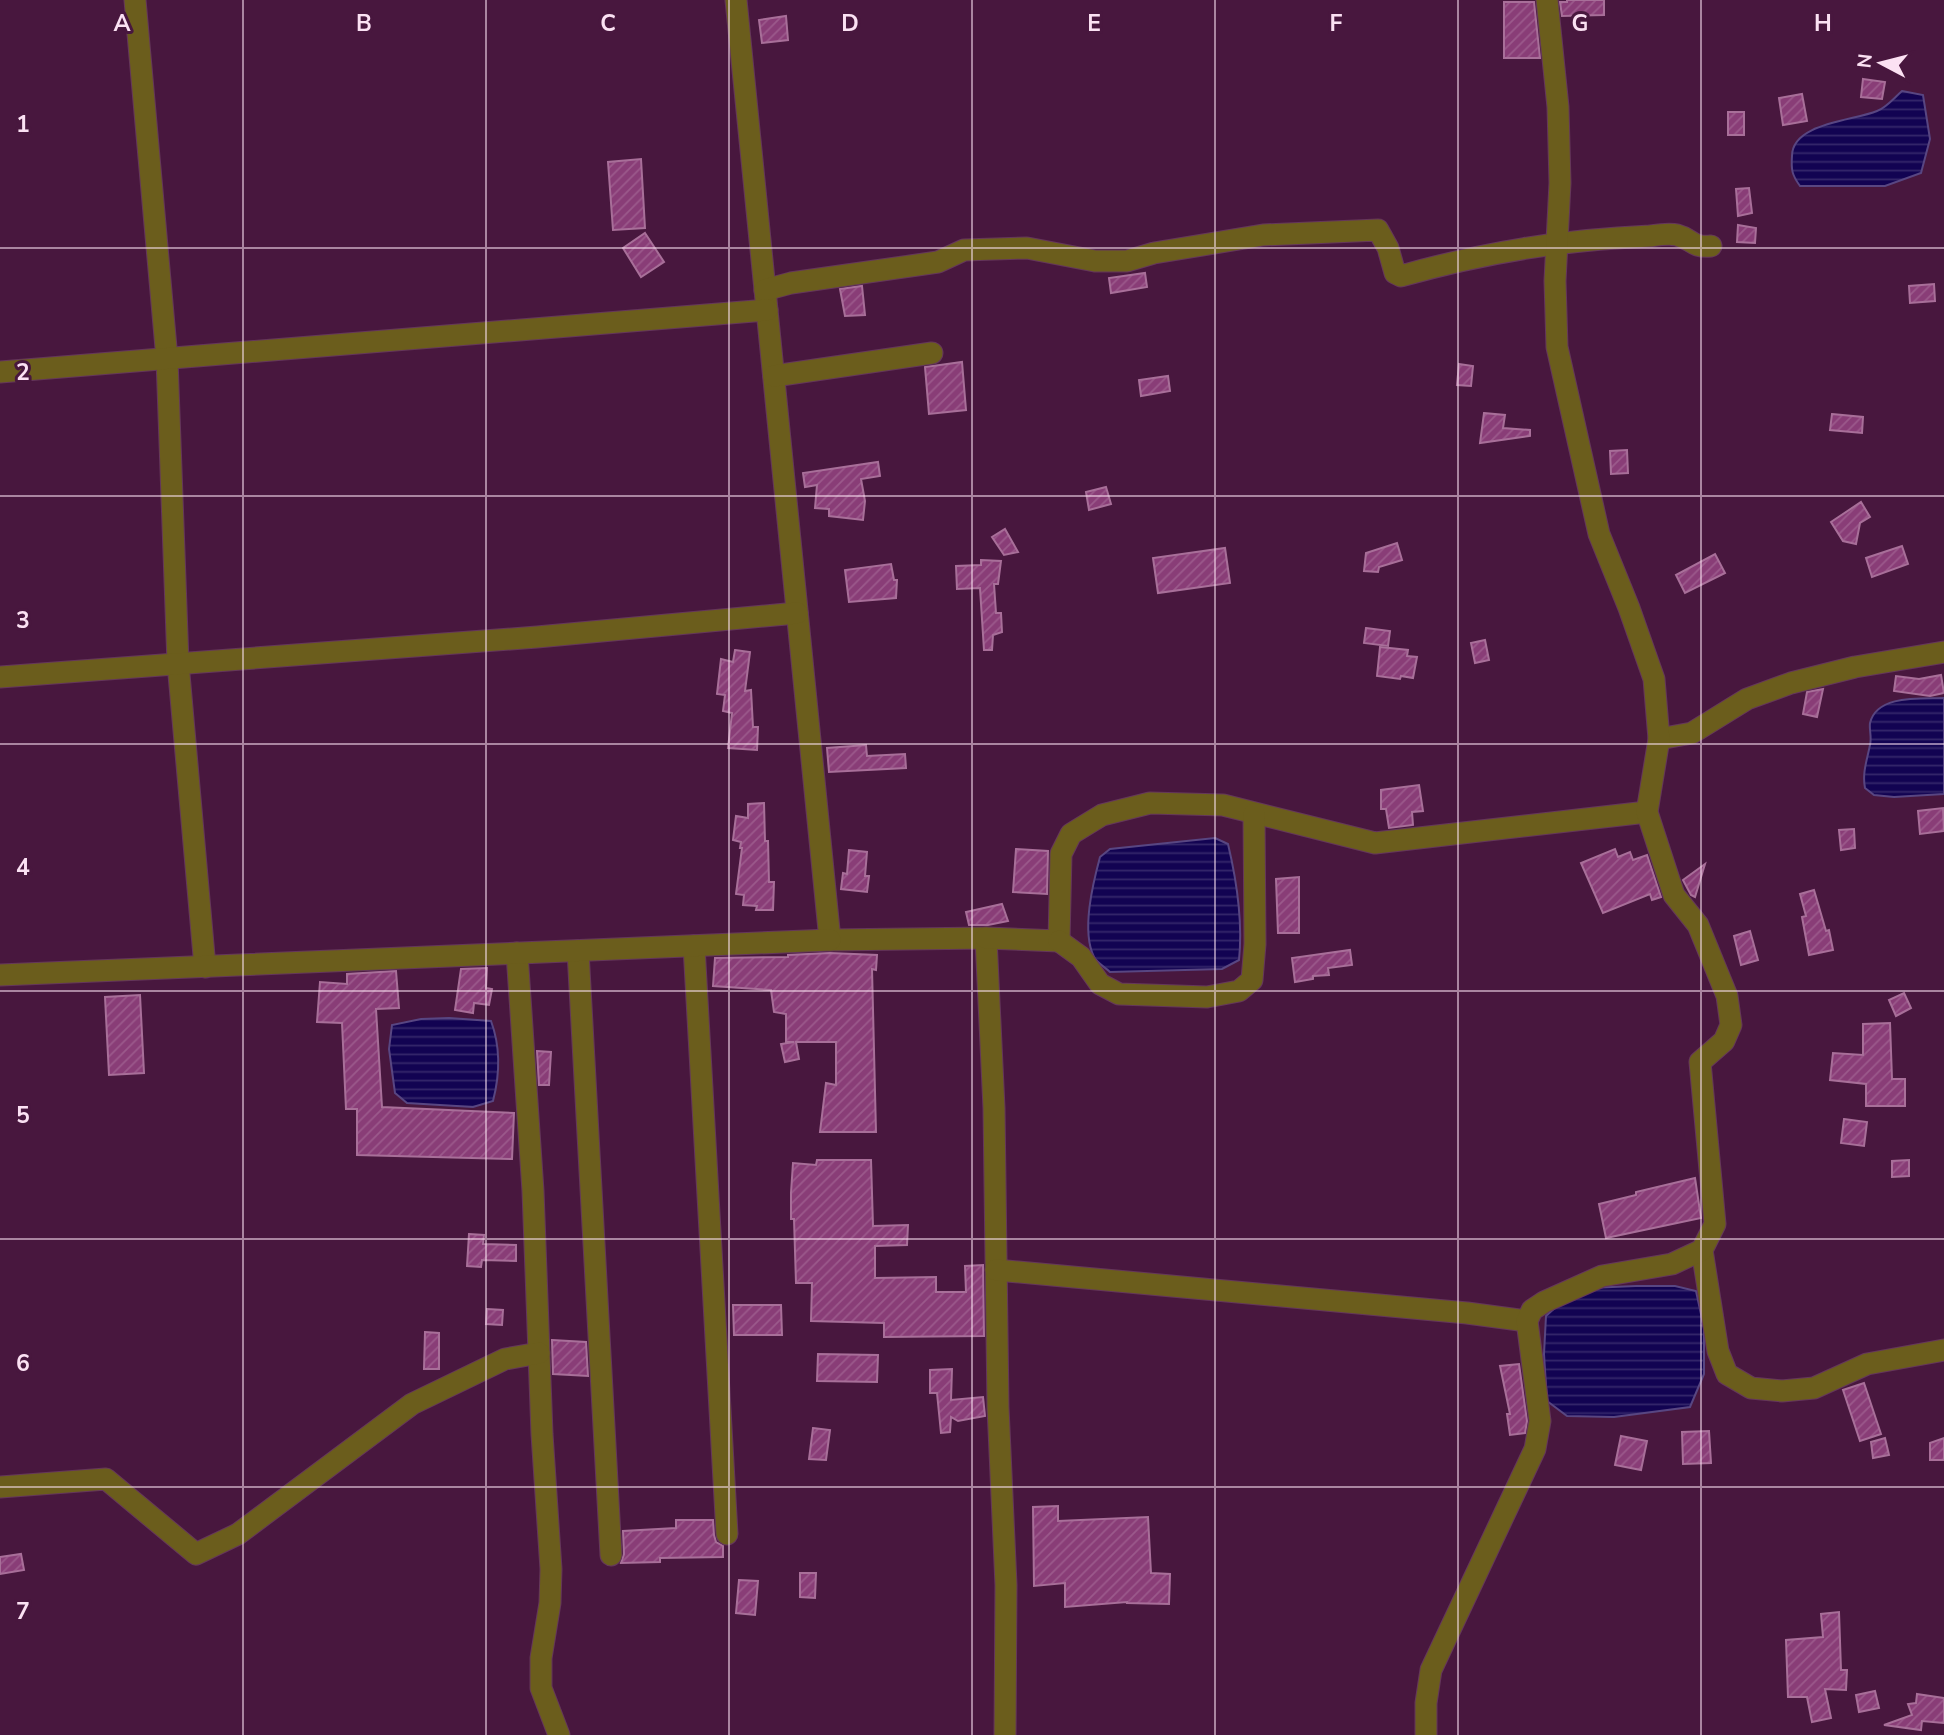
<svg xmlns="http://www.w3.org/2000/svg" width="1944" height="1735" viewBox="0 0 1944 1735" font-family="'Nunito Sans',sans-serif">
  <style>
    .water { fill: url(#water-rules); stroke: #584682; stroke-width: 2 }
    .building { fill: url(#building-hatch); stroke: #a86f99; stroke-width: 2 }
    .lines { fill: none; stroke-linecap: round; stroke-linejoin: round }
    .street-casing { stroke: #65375b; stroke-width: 23 }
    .street { stroke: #6b5d1c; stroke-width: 21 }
    .grid { fill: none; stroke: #fbe1f3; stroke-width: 2; stroke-opacity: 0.55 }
    .grid-label { font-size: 23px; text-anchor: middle; font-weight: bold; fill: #fbe1f3; stroke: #48173e; stroke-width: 6; stroke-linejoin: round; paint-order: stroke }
  </style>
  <defs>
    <pattern id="water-rules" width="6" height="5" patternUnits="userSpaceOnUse" patternTransform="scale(1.75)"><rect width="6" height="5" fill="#120352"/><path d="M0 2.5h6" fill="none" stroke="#35276b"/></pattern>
    <pattern id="building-hatch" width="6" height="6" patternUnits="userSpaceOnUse" patternTransform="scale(1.75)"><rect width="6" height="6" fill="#893d77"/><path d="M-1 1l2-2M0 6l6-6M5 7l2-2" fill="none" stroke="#9b598b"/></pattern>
  </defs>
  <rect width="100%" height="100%" fill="#48173e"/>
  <g class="water">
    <path d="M1902 91 1923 95 1930 139 1921 173 1885 186H1800C1792 175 1791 170 1792 156 1792 123 1853 121 1877 111 1886 108 1894 98 1902 91Z"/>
    <path d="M1944 698V794L1894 797 1874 795 1865 788C1862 773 1867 760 1870 745 1872 737 1869 730 1870 723 1877 694 1922 699 1944 698Z"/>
    <path d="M1215 838 1228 844C1237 882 1243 921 1239 960L1222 969 1110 972C1105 967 1097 963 1094 957 1081 931 1093 883 1100 857L1110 849Z"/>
    <path d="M449 1018 491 1021C501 1048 500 1074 493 1101L473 1107 407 1103 395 1093 389 1049 392 1025 421 1019Z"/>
    <polygon points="1636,1286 1675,1286 1696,1291 1704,1328 1704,1374 1690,1407 1614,1417 1567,1416 1547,1401 1544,1354 1546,1316 1567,1297 1589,1288"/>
  </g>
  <g class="building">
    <polygon points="1567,0 1604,0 1604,15 1562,16 1560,2 1567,2"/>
    <polygon points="1504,2 1534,2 1540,58 1504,58"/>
    <polygon points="786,16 788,40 762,43 759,20"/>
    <polygon points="1863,79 1885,82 1882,99 1861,97"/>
    <polygon points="1802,94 1807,121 1783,125 1779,98"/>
    <rect x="1728" y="112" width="16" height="23"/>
    <polygon points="641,159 645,228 613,230 608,162"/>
    <polygon points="1749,188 1752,213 1738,216 1736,189"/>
    <polygon points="1738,225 1756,228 1755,243 1737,242"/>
    <polygon points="645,233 664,262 641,277 623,248"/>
    <polygon points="1145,273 1147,287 1111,293 1109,278"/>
    <polygon points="1934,284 1935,301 1910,303 1909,286"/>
    <polygon points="862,286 865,315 845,316 840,289"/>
    <polygon points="962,362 966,410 929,414 925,367"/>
    <polygon points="1459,364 1473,366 1471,386 1457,385"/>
    <polygon points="1168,376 1170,391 1141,396 1139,380"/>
    <polygon points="1484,413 1505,415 1503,428 1530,430 1530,436 1480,443"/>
    <polygon points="1832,414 1863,417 1862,433 1830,430"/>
    <polygon points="1627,450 1628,473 1611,474 1610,451"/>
    <polygon points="878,462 880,476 861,479 865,501 863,520 829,516 829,509 815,508 817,485 805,487 803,473"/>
    <polygon points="1106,487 1111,504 1089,510 1086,492"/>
    <polygon points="1861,502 1870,517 1860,523 1856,544 1843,541 1831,522"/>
    <polygon points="1005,529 1018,552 1004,555 992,537"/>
    <polygon points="1397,543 1402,560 1379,567 1378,572 1364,571 1366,553"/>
    <polygon points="1902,546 1908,564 1872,577 1866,558"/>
    <polygon points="1225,548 1230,583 1158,593 1153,558"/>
    <polygon points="1715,554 1725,573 1685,593 1676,575"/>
    <polygon points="981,560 1001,561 998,584 994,584 996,613 1001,613 1002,632 993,635 992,650 984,650 980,588 957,589 956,566 981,565"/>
    <polygon points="891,564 894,580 897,580 896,598 849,602 845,570"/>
    <polygon points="1366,628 1390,631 1388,646 1364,643"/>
    <polygon points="1485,640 1489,660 1475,663 1471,643"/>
    <polygon points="1380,647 1408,650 1407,656 1417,657 1413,678 1401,676 1400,679 1377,676"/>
    <polygon points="735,650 750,652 745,691 751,690 753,727 758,727 757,750 728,748 732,713 723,711 725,695 717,694 721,659 733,662"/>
    <polygon points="1941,675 1944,693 1930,696 1894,691 1896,676 1919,679"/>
    <polygon points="1823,689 1817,717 1803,714 1807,692"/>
    <polygon points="866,745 867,756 905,754 906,768 829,772 827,748"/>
    <polygon points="1419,785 1423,811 1412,812 1413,825 1389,828 1386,809 1381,809 1381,790"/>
    <polygon points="764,803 765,841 768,841 769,882 774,882 773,910 756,910 757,906 743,905 744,895 736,894 742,848 740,848 741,842 733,840 736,816 748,818 748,804"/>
    <polygon points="1943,808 1944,831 1920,834 1918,811"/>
    <polygon points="1854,829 1855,848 1841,850 1839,830"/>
    <polygon points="1016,849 1048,851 1047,894 1013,892"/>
    <polygon points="1615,849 1618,857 1630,852 1633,860 1647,855 1661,897 1652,900 1650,894 1603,913 1581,863"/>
    <polygon points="849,850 867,852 865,876 869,876 867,892 841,889 843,873 847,874"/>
    <polygon points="1705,864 1695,897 1691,895 1683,880"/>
    <polygon points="1299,877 1299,933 1278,933 1276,879"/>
    <polygon points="1814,890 1826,931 1829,930 1833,950 1809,955 1802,917 1806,916 1800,894"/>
    <polygon points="1002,904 1008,921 988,925 969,925 966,912"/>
    <polygon points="1750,931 1758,960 1741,965 1734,936"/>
    <polygon points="1350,950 1352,965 1328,968 1329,975 1313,976 1313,979 1295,982 1292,958"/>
    <polygon points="830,953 877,955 876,970 872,969 876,1132 820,1132 826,1083 836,1085 836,1042 796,1042 799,1059 785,1062 781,1044 794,1042 786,1042 786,1014 774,1012 771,990 713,986 715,958 788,957 788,955"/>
    <polygon points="487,968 486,988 492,989 489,1005 474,1003 473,1013 455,1010 461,969"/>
    <polygon points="396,971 399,1008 376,1009 382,1107 514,1113 512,1159 357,1155 357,1109 346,1109 342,1023 317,1022 320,982 347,984 347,974"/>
    <polygon points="1904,993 1911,1008 1896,1016 1889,1000"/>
    <polygon points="140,995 144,1073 109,1075 105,997"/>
    <polygon points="1890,1023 1892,1079 1905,1079 1905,1106 1866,1106 1866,1084 1830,1080 1833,1053 1863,1055 1863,1024"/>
    <polygon points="537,1051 551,1052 549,1085 539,1085"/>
    <polygon points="1844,1119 1867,1122 1864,1146 1841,1143"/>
    <polygon points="817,1160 871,1160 873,1226 908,1225 907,1245 875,1246 875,1278 936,1277 936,1292 966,1292 965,1266 983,1265 984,1336 884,1337 884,1323 811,1321 812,1283 796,1283 794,1219 791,1219 791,1193 793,1163 816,1165"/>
    <polygon points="1909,1160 1909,1176 1892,1177 1892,1161"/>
    <polygon points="1695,1178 1701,1218 1606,1238 1599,1204 1636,1195 1636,1192"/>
    <polygon points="469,1234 484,1235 483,1244 516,1245 516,1261 482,1260 481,1267 467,1266"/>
    <polygon points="733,1305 781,1305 782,1335 734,1335"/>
    <polygon points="487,1309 503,1310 502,1325 486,1324"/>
    <polygon points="425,1332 439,1333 439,1369 424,1369"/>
    <polygon points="552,1340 586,1342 588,1376 553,1374"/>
    <polygon points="818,1354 878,1355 877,1382 817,1381"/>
    <polygon points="1519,1364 1527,1421 1525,1433 1510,1435 1507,1414 1510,1414 1500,1366"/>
    <polygon points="952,1369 951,1400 983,1397 985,1416 958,1421 951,1417 950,1432 941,1433 937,1393 930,1393 930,1370"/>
    <polygon points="1864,1383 1881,1434 1860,1441 1843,1390"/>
    <polygon points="813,1428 830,1430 826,1460 809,1459"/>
    <polygon points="1709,1431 1711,1463 1683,1464 1682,1432"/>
    <polygon points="1621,1436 1647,1441 1641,1470 1615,1465"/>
    <polygon points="1885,1438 1889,1455 1873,1458 1871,1442"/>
    <polygon points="1944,1438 1944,1460 1930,1460 1930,1443"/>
    <polygon points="1058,1506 1058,1521 1148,1517 1151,1573 1170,1574 1169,1604 1127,1603 1127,1602 1065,1607 1065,1583 1034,1586 1033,1507"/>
    <polygon points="676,1520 713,1520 714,1535 716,1542 723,1546 723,1557 660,1558 660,1562 621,1563 624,1554 623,1531 676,1528"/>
    <polygon points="21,1554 24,1570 0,1574 0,1557"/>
    <polygon points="800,1573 816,1573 815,1598 800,1597"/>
    <polygon points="739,1580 758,1581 755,1615 736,1613"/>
    <polygon points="1839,1612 1841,1670 1847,1670 1846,1690 1825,1689 1831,1718 1812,1722 1807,1697 1788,1697 1786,1640 1823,1637 1821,1614"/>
    <polygon points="1875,1691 1879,1708 1859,1712 1856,1695"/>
    <polygon points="1917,1694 1944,1698 1944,1723 1922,1721 1921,1730 1884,1725 1912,1715 1908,1704 1916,1703"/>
  </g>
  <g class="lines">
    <g class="street-casing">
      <g id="street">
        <polyline points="135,0 167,359 178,663 205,967"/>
        <polyline points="736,0 830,940 986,938 994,1108 998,1407 1006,1585 1005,1735"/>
        <path d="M765 290 791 283 938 262 964 250 1027 248 1095 261H1127L1154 253 1263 235 1378 230 1388 248 1395 273 1401 276C1486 252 1562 240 1650 236 1657 235 1669 233 1677 235 1692 239 1692 248 1711 246"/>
        <polyline points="0,372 767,310"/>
        <polyline points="774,376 932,353"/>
        <polyline points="0,677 537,637 797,613"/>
        <polyline points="1659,739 1692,733 1747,699 1791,683 1855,667 1944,652"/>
        <polyline points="986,938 1059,941 1061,854 1071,834 1102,815 1150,803 1223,805 1375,843 1647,812"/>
        <polyline points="1059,941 1081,957 1100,984 1119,994 1207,997 1239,991 1252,980 1255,944 1254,814"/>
        <polyline points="694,946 727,1534"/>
        <polyline points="578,951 611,1555"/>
        <polyline points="517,953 533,1191 542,1434 551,1569 550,1603 541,1658 541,1688 559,1735"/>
        <polyline points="0,975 830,940"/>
        <polyline points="1702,1250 1718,1351 1727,1374 1751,1388 1782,1391 1814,1388 1867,1364 1944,1350"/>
        <polyline points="996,1270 1467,1313 1527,1321"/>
        <polyline points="0,1487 106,1479 196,1554 238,1534 412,1404 505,1359 539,1353"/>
        <polyline points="1426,1735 1426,1703 1431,1670 1535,1449 1540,1421 1527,1321 1532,1310 1544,1302 1602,1276 1672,1264 1702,1250 1715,1224 1700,1062 1724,1041 1731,1025 1727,996 1698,925 1674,895 1647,812 1659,739 1654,679 1629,608 1599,534 1557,347 1555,281 1560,183 1558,107 1547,0"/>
      </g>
    </g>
    <use href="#street" class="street"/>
  </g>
  <path class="grid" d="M243 0V1735M486 0V1735M729 0V1735M972 0V1735M1215 0V1735M1458 0V1735M1701 0V1735M0 248H1944M0 496H1944M0 744H1944M0 991H1944M0 1239H1944M0 1487H1944"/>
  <g class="grid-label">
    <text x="122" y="31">A</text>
    <text x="364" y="31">B</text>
    <text x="608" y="31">C</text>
    <text x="850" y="31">D</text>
    <text x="1094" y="31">E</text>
    <text x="1336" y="31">F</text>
    <text x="1580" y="31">G</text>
    <text x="1823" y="31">H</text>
    <text x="23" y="132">1</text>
    <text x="23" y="380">2</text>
    <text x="23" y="628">3</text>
    <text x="23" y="875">4</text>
    <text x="23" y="1123">5</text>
    <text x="23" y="1371">6</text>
    <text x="23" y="1619">7</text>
  </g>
  <g transform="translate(1881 63) rotate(277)" stroke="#48173e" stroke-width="5" paint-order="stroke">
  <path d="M0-5L12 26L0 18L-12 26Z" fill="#fbe1f3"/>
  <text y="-10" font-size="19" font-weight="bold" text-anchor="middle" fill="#fbe1f3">N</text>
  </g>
</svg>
